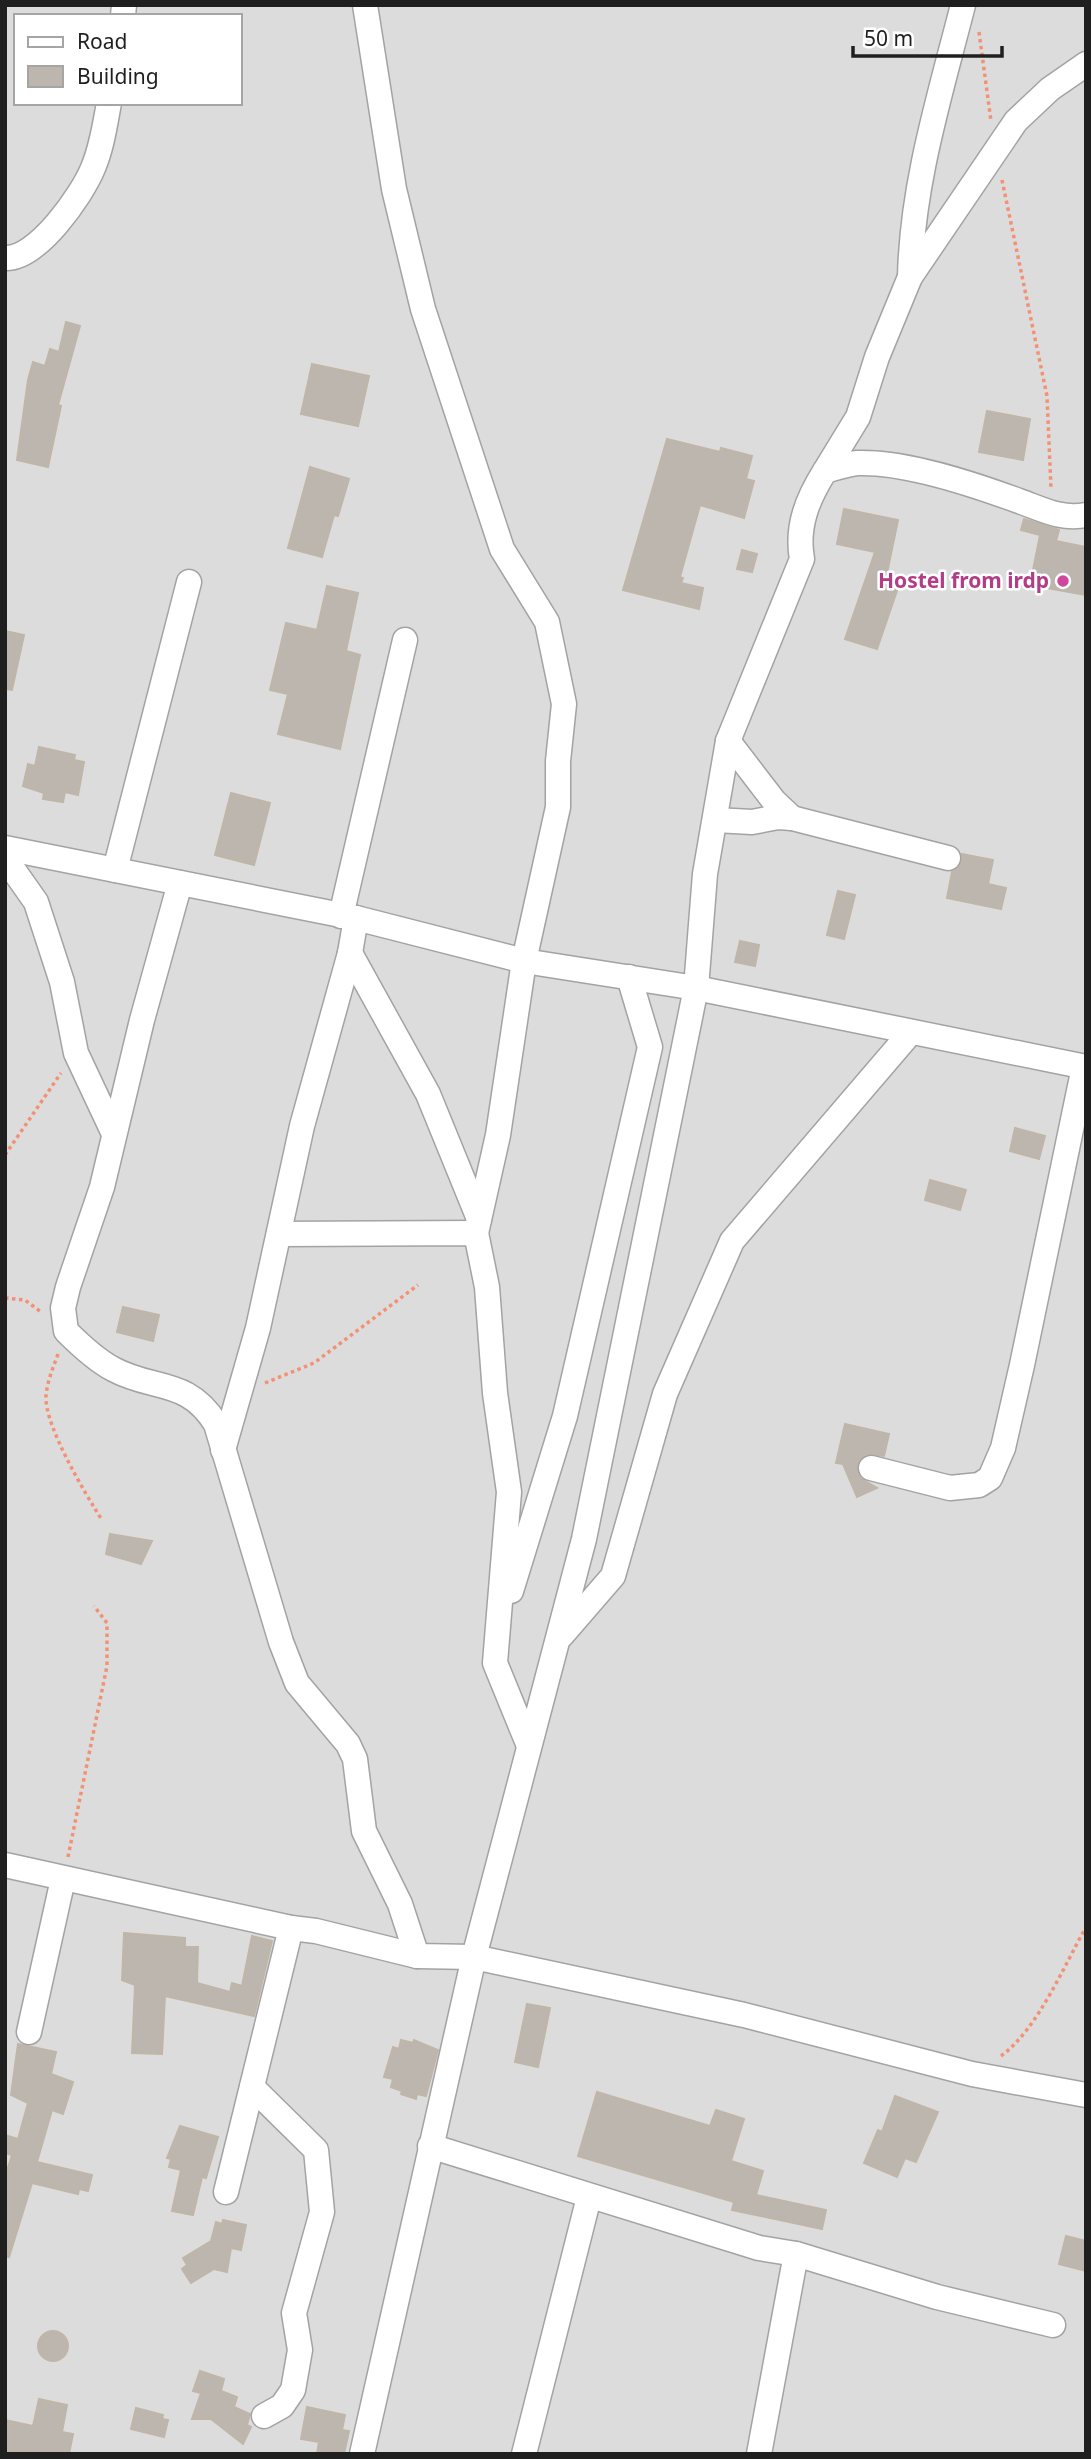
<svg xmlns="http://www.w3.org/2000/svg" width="1091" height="2459" viewBox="0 0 1091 2459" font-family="'Noto Sans',sans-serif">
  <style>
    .residential { fill: #dddcdc; fill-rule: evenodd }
    .building { fill: #bcb6af; stroke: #c0b6a8; stroke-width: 2 }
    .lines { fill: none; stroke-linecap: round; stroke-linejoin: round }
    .minor-casing { stroke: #a3a3a3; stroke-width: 27 }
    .path { stroke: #f29173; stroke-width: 3.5; stroke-dasharray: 3.5 3.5; stroke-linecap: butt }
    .minor { stroke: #fff; stroke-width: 24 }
    .hotel-dot { fill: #d1479c; stroke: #fff; stroke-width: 2.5 }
    .labels { text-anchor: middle; stroke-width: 5; stroke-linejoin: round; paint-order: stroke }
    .hotel-label { font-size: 21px; font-weight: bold; fill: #b23c85; stroke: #fff; text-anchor: end }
  </style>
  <rect width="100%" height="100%" fill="#efede5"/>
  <path class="residential" d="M5 5H1086V2454H5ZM16 16H240V103H16Z"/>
  <g class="building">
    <polygon points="66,322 80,326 58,405 61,406 48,467 17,460 28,380 33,362 45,366 50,349 59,352"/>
    <polygon points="312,364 369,376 358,426 301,414"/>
    <polygon points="987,411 1030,419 1023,460 979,452"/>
    <polygon points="667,439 720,452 721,448 752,456 746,479 754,481 744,518 700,505 680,577 683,578 681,583 703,588 699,609 623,590"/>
    <polygon points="310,467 349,479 338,516 334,515 322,557 288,548"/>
    <polygon points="844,509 898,520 886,578 900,582 877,649 845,639 875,552 837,544"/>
    <polygon points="1024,519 1059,530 1056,541 1086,547 1086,595 1030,585 1040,535 1021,530"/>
    <polygon points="742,550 757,554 752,572 737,569"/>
    <polygon points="327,586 358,593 346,651 360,655 340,749 278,734 288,694 270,690 286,623 317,630"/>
    <polygon points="5,631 24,635 12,690 5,689"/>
    <polygon points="39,747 75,755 74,760 84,762 78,795 65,792 63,802 43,799 44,793 23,786 28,764 35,766"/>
    <polygon points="231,793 270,803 254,865 215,855"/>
    <polygon points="962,854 993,860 988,884 1006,888 1001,909 947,898 952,872 962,862"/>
    <polygon points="838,891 855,895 844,939 827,935"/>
    <polygon points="740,941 759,945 755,966 735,962"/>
    <polygon points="1015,1128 1045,1136 1039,1159 1010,1151"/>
    <polygon points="930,1180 966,1190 960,1210 925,1200"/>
    <polygon points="123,1307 159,1315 153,1341 117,1332"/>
    <polygon points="845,1424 889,1434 884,1456 866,1454 857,1464 860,1478 877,1488 857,1497 843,1464 836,1463"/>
    <polygon points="110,1534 152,1541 141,1564 106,1554"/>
    <polygon points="124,1933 185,1938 185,1947 198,1947 197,1983 230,1992 232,1983 242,1986 252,1936 272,1941 254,2016 165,1996 162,2054 132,2053 135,1985 122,1980"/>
    <polygon points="527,2004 550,2008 538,2067 515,2062"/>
    <polygon points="401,2040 413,2043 414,2040 438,2050 426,2096 417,2094 416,2099 401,2094 402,2091 391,2087 393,2079 384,2077 393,2047 399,2049"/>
    <polygon points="18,2044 56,2052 51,2074 73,2082 63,2114 52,2110 37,2162 92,2175 88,2191 79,2189 78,2194 32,2183 9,2257 5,2256 5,2177 12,2155 5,2153 5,2135 18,2139 28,2103 11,2095"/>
    <polygon points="597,2092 710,2126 716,2110 744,2119 731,2161 763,2171 756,2195 826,2210 822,2229 732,2210 734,2202 578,2156"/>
    <polygon points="895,2096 938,2112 916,2162 905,2158 897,2177 864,2163 878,2130 882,2132"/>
    <polygon points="180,2126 218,2137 206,2178 202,2177 193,2215 172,2211 181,2170 169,2167 171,2159 167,2158"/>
    <polygon points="223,2220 246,2225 241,2250 231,2248 227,2272 214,2269 191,2283 182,2269 187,2265 183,2258 211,2241 216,2222 222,2224"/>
    <polygon points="1066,2236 1086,2241 1086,2271 1059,2264"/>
    <circle cx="53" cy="2346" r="15"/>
    <polygon points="200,2371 224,2379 221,2391 237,2397 234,2407 250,2414 247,2425 251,2427 243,2444 211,2419 192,2419 201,2393 193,2391"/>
    <polygon points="39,2399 67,2405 62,2432 73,2434 69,2454 5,2451 5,2420 33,2426"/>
    <polygon points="307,2407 345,2415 342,2430 349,2431 344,2454 317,2454 319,2442 301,2439"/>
    <polygon points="136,2408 163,2415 162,2419 168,2420 164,2437 131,2429"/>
  </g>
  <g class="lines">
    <g class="minor-casing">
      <g id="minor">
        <polyline points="365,5 394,189 423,309 502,549 547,622 564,704 558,761 558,807 524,961 498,1135 476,1233"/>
        <polyline points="123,16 124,5"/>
        <path d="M5 258C37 260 82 195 93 168 102 147 105 124 109 103"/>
        <path d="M910 277C912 184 940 95 963 5"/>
        <polyline points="825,471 858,417 877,357 910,277 1016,121 1050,89 1086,64"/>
        <polyline points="728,741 774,801 792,818"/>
        <polyline points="715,820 752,822 778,817 792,818 948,858"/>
        <polyline points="5,848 356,918 524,961 696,988 1086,1067"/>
        <polyline points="5,858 36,902 62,982 76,1053 114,1134"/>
        <polyline points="115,870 189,582"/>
        <path d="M180 883 142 1020 102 1187 68 1287 63 1308 66 1331C80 1345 96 1360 113 1369 153 1391 188 1378 216 1424L281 1642 297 1683 348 1744 355 1759 364 1831 400 1904 417 1956"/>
        <polyline points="341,916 405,640"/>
        <polyline points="350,953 428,1094 479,1219"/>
        <polyline points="280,1234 476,1233 487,1287 495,1393 509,1492 495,1663 529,1746"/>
        <polyline points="223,1450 258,1328 302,1126 350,953 356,918"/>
        <polyline points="871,1468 950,1488 979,1485 990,1478 1003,1448 1022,1365 1084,1067"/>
        <polyline points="511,1591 565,1416 650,1047 629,977"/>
        <polyline points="562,1635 613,1576 665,1394 732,1241 911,1032"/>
        <polyline points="5,1865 291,1928 316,1931 417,1956 474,1957 744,2015 972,2074 1086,2095"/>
        <polyline points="29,2032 63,1879"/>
        <polyline points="252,2087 316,2150 322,2212 294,2313 300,2350 293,2390 282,2406 264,2416"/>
        <polyline points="430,2146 759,2248 796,2254 937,2297 1053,2325"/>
        <polyline points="226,2192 291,1928"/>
        <path d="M362 2454 474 1957 584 1539 696 988 705 874 728 741 802 559C796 526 808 498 825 471 835 468 847 464 857 463 905 461 973 484 1019 501 1042 509 1061 520 1086 515"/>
        <polyline points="524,2454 589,2197"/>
        <polyline points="759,2454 796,2254"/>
      </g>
    </g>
    <g class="path">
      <polyline points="979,32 991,121"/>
      <polyline points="1002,180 1047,396 1051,489"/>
      <polyline points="5,1155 61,1073"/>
      <polyline points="5,1298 25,1300 41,1312"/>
      <path d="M58 1354C53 1368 47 1382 46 1396 44 1425 86 1495 102 1520"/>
      <polyline points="265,1383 314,1363 418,1285"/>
      <polyline points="68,1857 107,1666 107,1623 94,1606"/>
      <path d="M1001 2056C1037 2030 1064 1966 1086 1927"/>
    </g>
    <use href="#minor" class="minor"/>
  </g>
  <circle class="hotel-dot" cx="1063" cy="581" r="7"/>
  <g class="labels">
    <g class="hotel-label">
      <text x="1049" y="588">Hostel from irdp</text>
    </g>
  </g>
  <rect width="1091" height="2459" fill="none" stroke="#1f1f1f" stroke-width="14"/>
  <rect x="14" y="14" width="228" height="91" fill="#ffffff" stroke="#a5a5a5" stroke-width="2"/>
  <rect x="28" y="37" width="35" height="10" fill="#ffffff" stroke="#a5a5a5" stroke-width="2"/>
  <text x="77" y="49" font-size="21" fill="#1f1f1f">Road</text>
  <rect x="28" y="66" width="35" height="21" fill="#bcb6af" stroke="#a5a5a5" stroke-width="2"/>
  <text x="77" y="84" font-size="21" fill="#1f1f1f">Building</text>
  <path d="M853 46v10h149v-10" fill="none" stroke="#1f1f1f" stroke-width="3.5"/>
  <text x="864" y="46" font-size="21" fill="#1f1f1f" stroke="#ffffff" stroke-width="5" paint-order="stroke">50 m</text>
</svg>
